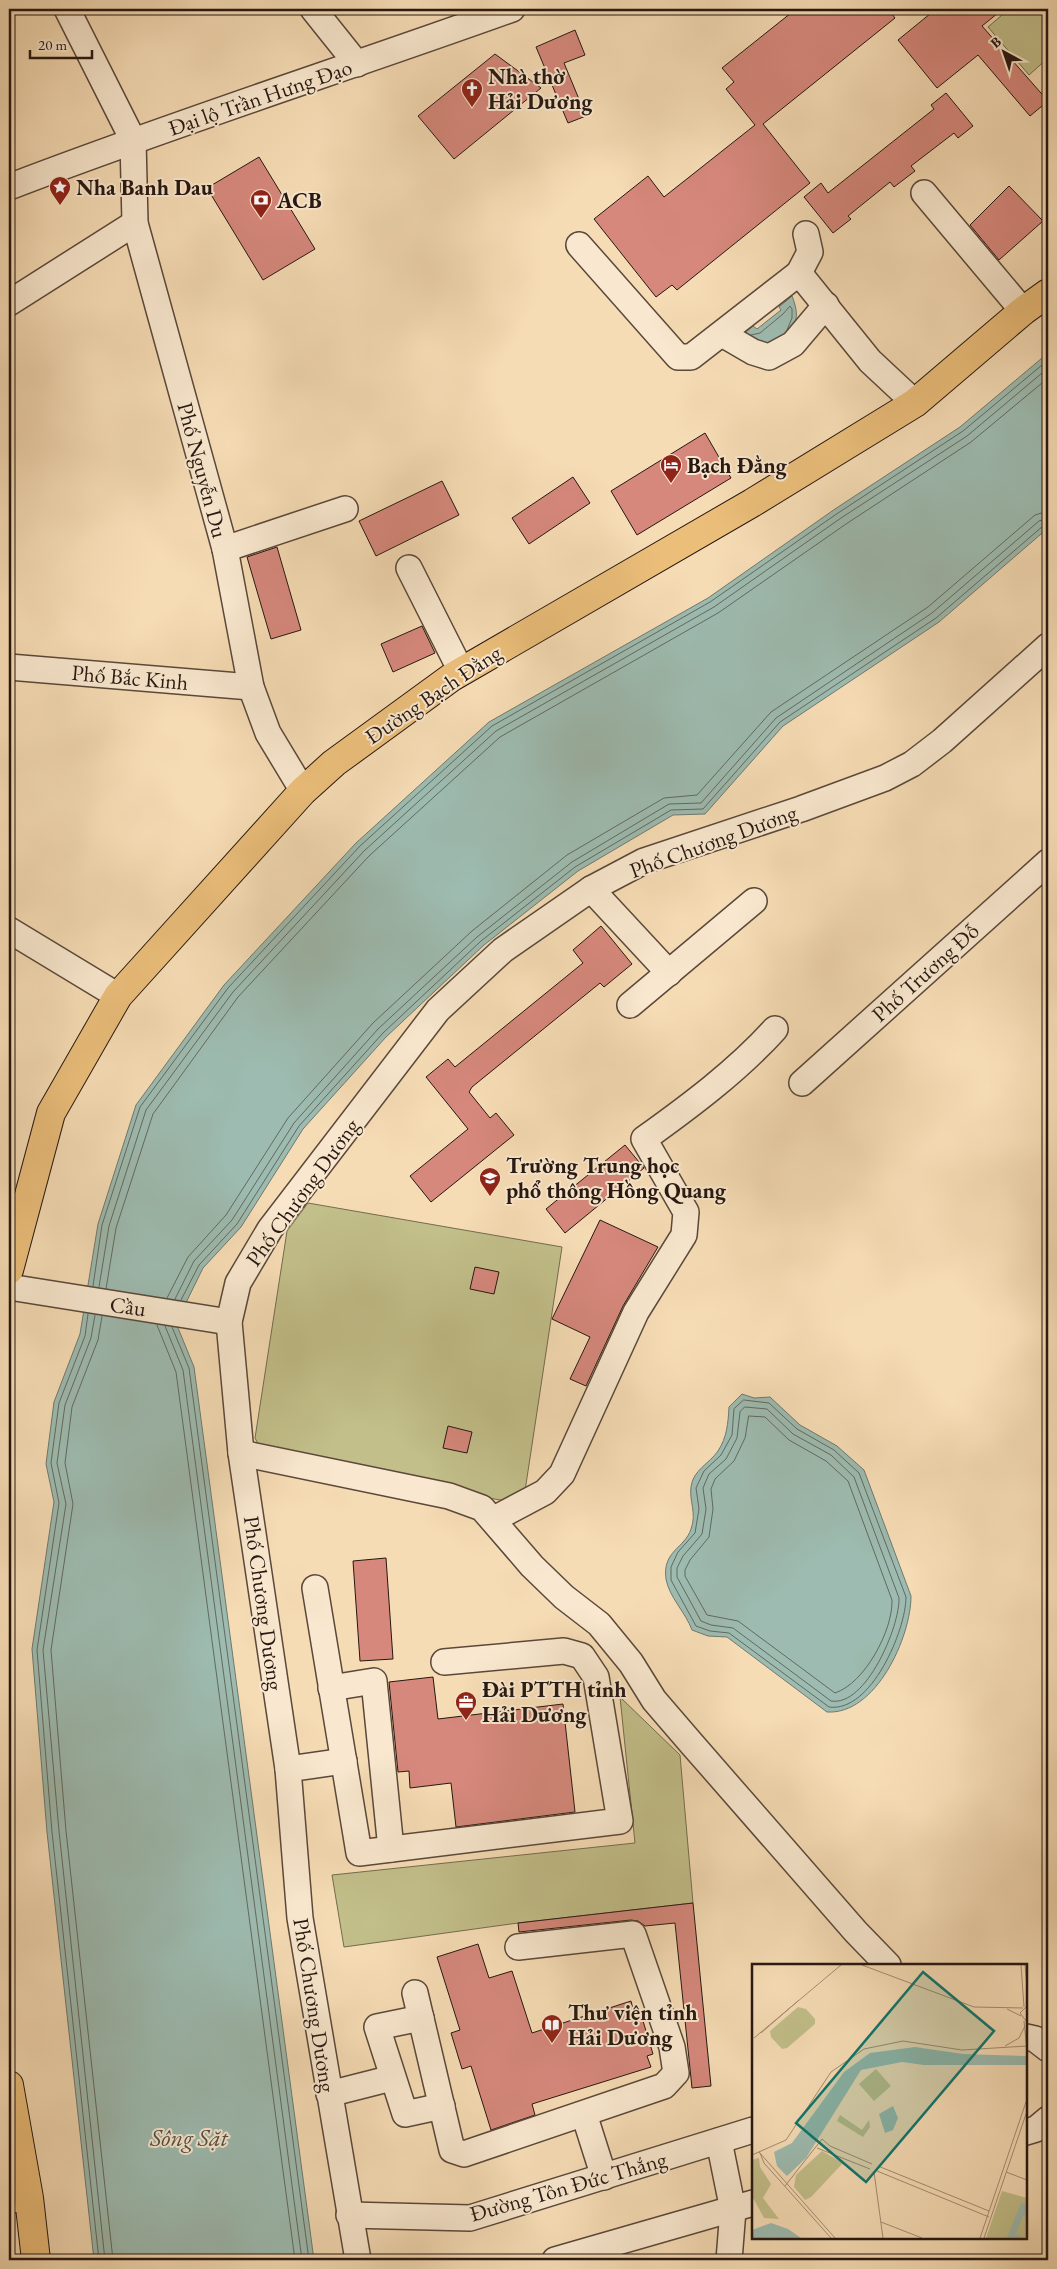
<svg xmlns="http://www.w3.org/2000/svg" width="1057" height="2269" viewBox="0 0 1057 2269" font-family="'EB Garamond',serif">
  <style>
    .green { fill: #c2bf8a; stroke: #746b4e }
    .water { fill: #9dbbb0; stroke: #6d7970 }
    .lines { fill: none; stroke-linecap: round; stroke-linejoin: round }
    .shore { stroke: #626960; stroke-width: 1 }
    .building { fill: #d6887c; stroke: #261711 }
    .minor-casing { stroke: #5a483a; stroke-width: 28 }
    .major-casing { stroke: #261711; stroke-width: 30 }
    .minor { stroke: #f9e8cf; stroke-width: 25 }
    .major { stroke: #ebbe7a; stroke-width: 28 }
    .labels { text-anchor: middle; stroke-width: 4; stroke-linejoin: round; paint-order: stroke }
    .poi-label { font-size: 22px; font-weight: bold; fill: #261711; stroke: #f9e8cf; text-anchor: start }
    .street-label { font-size: 22px; fill: #261711; stroke: #f9e8cf }
    .water-label { font-size: 24px; font-style: italic; fill: #505049; stroke: #f9e8cf }
    .inset-road { fill: none; stroke: #a38d73; stroke-width: 1 }
    .view { fill: #0f766e; fill-opacity: 0.15; stroke: #0f766e; stroke-width: 2.5 }
    .inset-edge { fill: none; stroke: #261711; stroke-width: 2.5 }
  </style>
  <rect width="100%" height="100%" fill="#f6dcb5"/>
  <filter id="stains"><feTurbulence type="fractalNoise" baseFrequency=".004" numOctaves="4"/><feColorMatrix values="0 0 0 0 .2 0 0 0 0 .09 0 0 0 0 .02 0 0 0 .5 -.17"/></filter>
  <radialGradient id="worn" r=".72"><stop offset=".6" stop-color="#630" stop-opacity="0"/><stop offset="1" stop-color="#630" stop-opacity=".3"/></radialGradient>
  <g class="green">
    <polygon points="1009,9 1048,9 1048,58 1029,75 988,27"/>
    <polygon points="308,1203 562,1247 523,1504 266,1459 255,1438 287,1231"/>
    <polygon points="620,1697 680,1755 693,1903 518,1923 344,1947 332,1875 635,1843"/>
  </g>
  <g class="water">
    <path d="M792 296C803 323 792 330 774 347L740 337 753 326 757 329 781 310 779 307Z"/>
    <polygon points="1048,353 1048,528 939,622 783,726 705,814 673,815 578,871 484,945 386,1037 303,1129 241,1227 203,1268 176,1323 194,1367 314,2260 94,2260 47,1832 32,1649 54,1502 46,1464 54,1402 80,1334 98,1224 136,1105 224,985 356,843 489,722 708,598 835,509 960,427"/>
    <path d="M742 1394 754 1398 770 1397 800 1425 837 1446 864 1470 911 1596C911 1637 876 1715 827 1712L727 1637 708 1636 692 1630C686 1613 669 1597 666 1579 662 1551 685 1548 691 1529 697 1513 689 1501 691 1487 693 1470 709 1464 718 1451 727 1437 728 1424 729 1407Z"/>
  </g>
  <g class="lines">
    <g class="shore">
      <polyline points="751,335 760,333 783,314 790,306 792,309 792,318 787,330"/>
      <polyline points="93,1286 102,1225 140,1107 228,988 360,846 492,726 710,602 838,513 963,431 1048,360"/>
      <polyline points="99,1287 109,1226 146,1110 233,992 364,851 496,731 714,607 841,518 967,436 1048,368"/>
      <polyline points="106,1289 116,1228 153,1114 238,997 369,856 500,737 718,613 846,524 971,442 1048,378"/>
      <polyline points="167,1298 188,1257 226,1215 288,1118 373,1023 472,931 567,855 664,798 697,795 771,712 928,607 1035,515 1048,511"/>
      <polyline points="175,1299 194,1261 232,1220 294,1123 378,1029 477,937 572,862 669,804 701,803 776,718 932,613 1039,521 1048,518"/>
      <polyline points="181,1300 199,1265 237,1224 299,1126 383,1033 481,941 575,867 671,810 703,809 780,722 936,618 1043,526 1048,524"/>
      <polyline points="88,1314 85,1336 59,1403 51,1463 59,1503 37,1650 52,1832 99,2260"/>
      <polyline points="95,1315 91,1338 65,1405 57,1463 66,1504 43,1650 59,1831 105,2260"/>
      <polyline points="102,1316 98,1340 72,1407 65,1463 73,1504 51,1650 66,1831 113,2260"/>
      <polyline points="157,1325 176,1372 295,2260"/>
      <polyline points="165,1326 183,1370 302,2260"/>
      <polyline points="172,1327 189,1368 309,2260"/>
      <path d="M744 1400 769 1403 797 1429 834 1450 859 1473 906 1597C906 1630 871 1713 829 1707L729 1633 710 1631 696 1626 671 1580V1567L678 1552 695 1533 699 1509 696 1488 704 1471 721 1455 732 1435 734 1409Z"/>
      <path d="M745 1407 767 1409 793 1434 831 1455 854 1477 899 1598C900 1626 866 1707 831 1701L733 1628 711 1625 701 1621 677 1577V1568L683 1556 702 1534 706 1509 703 1488 709 1474 726 1459 737 1438 740 1412Z"/>
      <path d="M749 1416 765 1417 789 1440 826 1461 848 1481 892 1600C893 1630 865 1683 835 1693L738 1621 707 1615 685 1576V1570L690 1560 709 1537 713 1509 711 1489 715 1479 734 1461 745 1438Z"/>
    </g>
  </g>
  <g class="building">
    <polygon points="796,9 888,9 895,18 763,124 810,183 677,290 672,285 656,297 594,219 648,176 664,197 755,125 726,89 734,82 722,68"/>
    <polygon points="936,9 1003,9 982,26 1048,101 1030,116 978,55 937,88 898,40"/>
    <polygon points="575,30 585,55 564,63 586,116 568,123 536,47"/>
    <polygon points="495,54 541,88 454,159 418,116"/>
    <polygon points="946,93 973,126 958,138 954,133 911,166 915,171 894,187 890,182 848,216 851,219 833,233 804,197 821,183 828,193 934,109 931,105"/>
    <polygon points="259,157 315,249 263,280 207,188"/>
    <polygon points="1009,186 1043,221 999,260 970,225"/>
    <polygon points="705,433 731,478 637,535 611,491"/>
    <polygon points="573,477 590,503 529,544 512,518"/>
    <polygon points="442,481 459,515 376,556 359,521"/>
    <polygon points="277,547 301,630 271,639 247,557"/>
    <polygon points="422,626 435,653 393,672 381,644"/>
    <polygon points="601,926 632,964 604,987 600,983 472,1087 469,1092 490,1118 496,1113 514,1135 431,1202 410,1176 468,1129 426,1077 448,1059 455,1067 583,963 573,950"/>
    <polygon points="625,1145 644,1168 565,1233 546,1209"/>
    <polygon points="600,1220 658,1247 623,1306 586,1386 570,1379 590,1337 552,1319"/>
    <polygon points="475,1267 499,1272 494,1294 470,1289"/>
    <polygon points="448,1426 472,1432 467,1453 443,1448"/>
    <polygon points="386,1558 393,1659 360,1661 353,1561"/>
    <polygon points="433,1677 438,1719 563,1704 575,1812 456,1827 451,1783 410,1788 409,1771 398,1772 389,1682"/>
    <polygon points="693,1903 711,2086 692,2088 675,1923 645,1926 638,1921 631,1920 519,1932 518,1923"/>
    <polygon points="478,1944 489,1978 512,1971 532,2033 631,2001 634,2013 640,2011 653,2054 647,2056 651,2067 532,2104 535,2115 491,2130 471,2066 462,2069 451,2033 460,2030 437,1957"/>
  </g>
  <g class="lines">
    <g class="minor-casing">
      <g id="minor">
        <polyline points="67,9 133,140 135,223 225,549 251,687 268,733 303,791"/>
        <polyline points="313,9 357,64"/>
        <path d="M9 187C175 123 345 69 512 9"/>
        <polyline points="924,193 1023,311"/>
        <polyline points="579,245 678,357 691,357 799,273 810,252 806,234"/>
        <polyline points="799,273 870,361 915,403"/>
        <polyline points="9,303 135,223"/>
        <polyline points="722,334 753,352 769,357 793,344 826,305"/>
        <polyline points="225,549 345,509"/>
        <polyline points="409,568 461,671"/>
        <polyline points="9,667 251,687"/>
        <polyline points="591,889 669,973"/>
        <polyline points="9,930 118,996"/>
        <polyline points="630,1005 754,901"/>
        <polyline points="802,1083 1048,862"/>
        <polyline points="9,1287 229,1322"/>
        <polyline points="241,1453 449,1496 482,1508 532,1566 564,1597 599,1624 631,1663 654,1700 691,1743 856,1932 888,1965"/>
        <path d="M494 1519 545 1492 562 1474 636 1312 684 1235 686 1212 644 1139C690 1106 737 1071 775 1029"/>
        <polyline points="315,1588 359,1853 620,1821 596,1677 582,1656 564,1651 444,1662"/>
        <polyline points="331,1688 374,1681 391,1849"/>
        <polyline points="288,1769 344,1761"/>
        <polyline points="415,1993 452,2150 464,2154 664,2086 676,2073 672,2047 633,1934 518,1947"/>
        <polyline points="421,2018 377,2027 405,2114 442,2106"/>
        <polyline points="1026,2037 1035,2039 1048,2049"/>
        <polyline points="329,2094 392,2078"/>
        <polyline points="584,2114 604,2177"/>
        <polyline points="1026,2132 1036,2129 1048,2119"/>
        <polyline points="719,2141 733,2210 729,2260"/>
        <polyline points="9,2200 29,2198"/>
        <polyline points="349,2215 470,2218 753,2130"/>
        <polyline points="358,2260 300,1918 288,1769 241,1453 229,1322 238,1283 270,1229 438,1010 503,950 591,889 644,861 801,809 885,778 912,764 942,741 1048,646"/>
        <polyline points="555,2260 753,2203"/>
      </g>
    </g>
    <g class="major-casing">
      <g id="major">
        <polyline points="9,1270 51,1113 118,996 303,791 334,763 452,677 752,503 915,403 1023,311 1048,293"/>
        <polyline points="9,2085 29,2198 36,2260"/>
      </g>
    </g>
    <use href="#minor" class="minor"/>
    <use href="#major" class="major"/>
  </g>
  <defs>
    <g id="church-pin" transform="scale(1.125)"><path d="M0 17L-7.5 6A9.5 9.5 0 1 1 7.5 6Z" fill="#8f2418" stroke="#f9e8cf"/><path d="M-1.2-6h2.4v3.5h3.3v2.4h-3.3V6h-2.4V-.1h-3.3v-2.4h3.3Z" fill="#fff"/></g>
    <g id="sight-pin" transform="scale(1.125)"><path d="M0 17L-7.5 6A9.5 9.5 0 1 1 7.5 6Z" fill="#8f2418" stroke="#f9e8cf"/><path d="M0-6L1.8-2.2L6-1.7L2.9 1.2L3.7 5.4L0 3.3L-3.7 5.4L-2.9 1.2L-6-1.7L-1.8-2.2Z" fill="#fff"/></g>
    <g id="bank-pin" transform="scale(1.125)"><path d="M0 17L-7.5 6A9.5 9.5 0 1 1 7.5 6Z" fill="#8f2418" stroke="#f9e8cf"/><path d="M-6-4H6V4H-6ZM0-2.3a2.3 2.3 0 1 0 0 4.6a2.3 2.3 0 1 0 0-4.6Z" fill="#fff"/></g>
    <g id="hotel-pin" transform="scale(1.125)"><path d="M0 17L-7.5 6A9.5 9.5 0 1 1 7.5 6Z" fill="#8f2418" stroke="#f9e8cf"/><path d="M-6-4.5h1.5V1H6V5H4.5V3h-9V5H-6ZM-4 0a1.8 1.8 0 1 1 3.6 0ZM.5 0V-2.5h3Q6-2.5 6 0Z" fill="#fff"/></g>
    <g id="school-pin" transform="scale(1.125)"><path d="M0 17L-7.5 6A9.5 9.5 0 1 1 7.5 6Z" fill="#8f2418" stroke="#f9e8cf"/><path d="M0-5L7-2L0 1L-7-2ZM-4 1L0 2.5L4 1V4Q0 6-4 4Z" fill="#fff"/></g>
    <g id="office-pin" transform="scale(1.125)"><path d="M0 17L-7.5 6A9.5 9.5 0 1 1 7.5 6Z" fill="#8f2418" stroke="#f9e8cf"/><path d="M-6-3h4V-5.5h4V-3h4V5H-6ZM-1-4.5V-3h2v-1.5ZM-6 0V1H6V0Z" fill="#fff"/></g>
    <g id="library-pin" transform="scale(1.125)"><path d="M0 17L-7.5 6A9.5 9.5 0 1 1 7.5 6Z" fill="#8f2418" stroke="#f9e8cf"/><path d="M-6-4Q-3-5.5-.7-3.5V5Q-3 3-6 4ZM6-4Q3-5.5 .7-3.5V5Q3 3 6 4Z" fill="#fff"/></g>
  </defs>
  <g fill-rule="evenodd">
    <use href="#church-pin" x="472" y="89"/>
    <use href="#sight-pin" x="60" y="187"/>
    <use href="#bank-pin" x="261" y="200"/>
    <use href="#hotel-pin" x="671" y="465"/>
    <use href="#school-pin" x="490" y="1178"/>
    <use href="#office-pin" x="466" y="1702"/>
    <use href="#library-pin" x="552" y="2025"/>
  </g>
  <g class="labels">
    <g class="poi-label">
      <text x="488" y="84">Nhà thờ<tspan x="488" dy="25">Hải Dương</tspan></text>
      <text x="76" y="195">Nha Banh Dau</text>
      <text x="277" y="208">ACB</text>
      <text x="687" y="473">Bạch Đằng</text>
      <text x="506" y="1173">Trường Trung học<tspan x="506" dy="25">phổ thông Hồng Quang</tspan></text>
      <text x="482" y="1697">Đài PTTH tỉnh<tspan x="482" dy="25">Hải Dương</tspan></text>
      <text x="568" y="2020">Thư viện tỉnh<tspan x="568" dy="25">Hải Dương</tspan></text>
    </g>
    <g class="street-label">
      <text transform="translate(260 97) rotate(-19)" y="8">Đại lộ Trần Hưng Đạo</text>
      <text transform="translate(203 470) rotate(75)" y="8">Phố Nguyễn Du</text>
      <text transform="translate(130 677) rotate(5)" y="8">Phố Bắc Kinh</text>
      <text transform="translate(433 694) rotate(-34)" y="8">Đường Bạch Đằng</text>
      <text transform="translate(713 841) rotate(-20)" y="8">Phố Chương Dương</text>
      <text transform="translate(925 972) rotate(-42)" y="8">Phố Trương Đỗ</text>
      <text transform="translate(302 1192) rotate(-54)" y="8">Phố Chương Dương</text>
      <text transform="translate(128 1306) rotate(8)" y="8">Cầu</text>
      <text transform="translate(264 1603) rotate(82)" y="8">Phố Chương Dương</text>
      <text transform="translate(315 2005) rotate(81)" y="8">Phố Chương Dương</text>
      <text transform="translate(568 2186) rotate(-16)" y="8">Đường Tôn Đức Thắng</text>
    </g>
    <g class="water-label">
      <text x="189" y="2146">Sông Sặt</text>
    </g>
  </g>
  <g transform="translate(752 1964)">
    <rect width="275" height="275" fill="#f6dcb5"/>
    <path d="M46 43 54 45 63 55V60L35 84 30 85 19 73 18 67ZM124 105 139 122 122 137 107 120ZM88 151 110 166 117 156 118 163 111 173 85 157ZM70 187 91 199 59 233 53 236 42 223 44 211ZM7 194 8 203 19 220 11 234 27 255 12 254 0 232V196ZM250 227 275 234V274H234Z" fill="#c2bf8a"/>
    <path d="M163 83 211 90 275 92V101H172L150 98 109 106 54 194 35 212 25 202 22 188 40 179 92 108 118 89ZM141 142 146 154 141 166 133 169 127 150ZM269 239 275 240V251L271 252 264 270 271 274H255ZM19 259 36 265 49 274H0V266Z" fill="#9dbbb0"/>
    <path class="inset-road" d="M110 1 222 43 271 44M269 1 272 43M273 1 275 22M255 45 269 52M272 57 275 87M274 57 268 49 275 42M9 69 47 36M2 74 89 1M253 82 267 74 273 62M65 184 118 205M7 188 83 274M8 189 12 199 79 274M0 191 34 176 79 108 112 85 151 77 210 86 275 82M126 202 237 247M125 207 237 253M122 208 131 274M254 208 275 216M33 222 70 175 78 182 120 200M129 258 170 274M228 274 275 135M232 274 275 147"/>
    <path class="view" d="M171 8 242 67 114 218 44 159Z"/>
    <rect width="275" height="275" class="inset-edge"/>
  </g>
  <rect width="1057" height="2269" fill="none" stroke="#f6dcb5" stroke-width="30"/>
  <rect x="10" y="10" width="1037" height="2249" fill="none" stroke="#261711" stroke-width="2.5"/>
  <rect x="15" y="15" width="1027" height="2239" fill="none" stroke="#261711"/>
  <g transform="translate(1004 52) rotate(320)" stroke="#f9e8cf" stroke-width="4" paint-order="stroke">
  <path d="M0-4L9 19L0 12L-9 19Z" fill="#261711"/>
  <text y="-8" font-size="14" font-weight="bold" text-anchor="middle" fill="#261711">B</text>
  </g>
  <path d="M30 50v8h62v-8" fill="none" stroke="#261711" stroke-width="2.5"/>
  <text x="38" y="50" font-size="15" fill="#261711" stroke="#f9e8cf" stroke-width="4" paint-order="stroke">20 m</text>
  <rect width="100%" height="100%" filter="url(#stains)"/>
  <rect width="100%" height="100%" fill="url(#worn)"/>
</svg>
